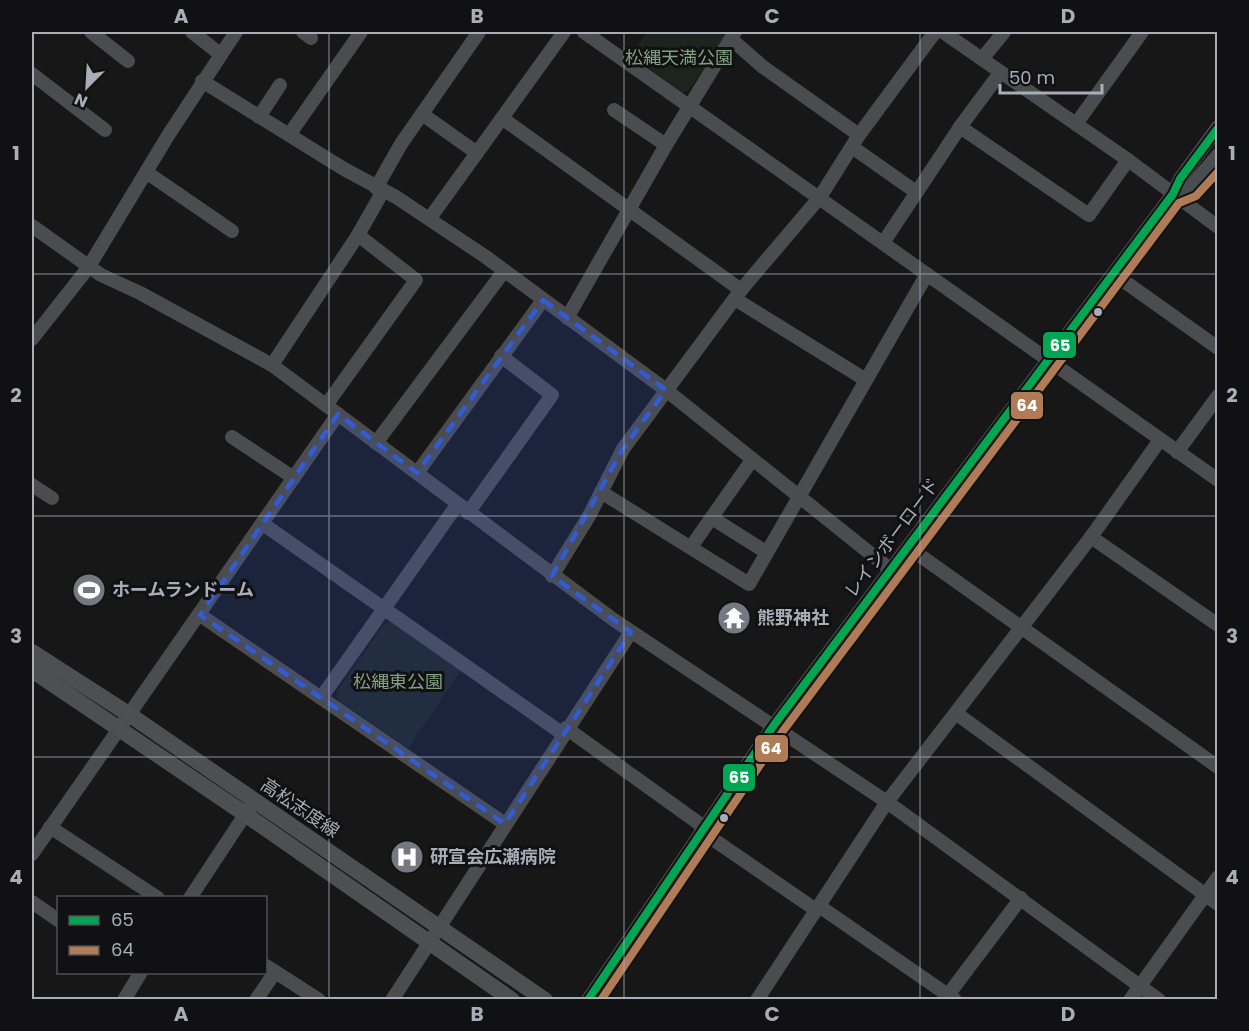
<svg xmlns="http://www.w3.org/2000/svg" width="1249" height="1031" viewBox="0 0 1249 1031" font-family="Poppins,'Noto Sans JP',sans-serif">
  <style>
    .green { fill: #1d241e }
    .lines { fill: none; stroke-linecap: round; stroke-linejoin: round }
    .minor { stroke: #4b4c50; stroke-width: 14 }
    .major { stroke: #4d4f52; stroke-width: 16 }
    .bus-1-casing { stroke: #111113; stroke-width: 12 }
    .bus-2-casing { stroke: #111113; stroke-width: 12 }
    .bus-1 { stroke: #00a651; stroke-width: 8 }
    .bus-2 { stroke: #b07c57; stroke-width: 8 }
    .marked { fill: #325cd3; fill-opacity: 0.2; stroke: #325cd3; stroke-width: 4.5; stroke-dasharray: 12 8; stroke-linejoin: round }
    .grid { fill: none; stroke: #a8adb8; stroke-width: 1.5; stroke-opacity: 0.55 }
    .bus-dot { fill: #a8adb8; stroke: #111113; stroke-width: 2 }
    .labels { text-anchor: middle; stroke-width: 6; stroke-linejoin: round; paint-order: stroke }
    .park-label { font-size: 18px; fill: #7fa381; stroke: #111113 }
    .street-label { font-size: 18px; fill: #a8adb8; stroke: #111113 }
    .poi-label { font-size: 18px; font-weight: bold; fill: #a8adb8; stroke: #111113; text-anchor: start }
    .line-badge { stroke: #111113; stroke-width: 2 }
    .badge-label { font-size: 16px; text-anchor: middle; font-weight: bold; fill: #fff }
    .neatline { fill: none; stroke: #a8adb8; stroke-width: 2 }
    .grid-label { font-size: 20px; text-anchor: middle; font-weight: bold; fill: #a8adb8 }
  </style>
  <rect width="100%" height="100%" fill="#171717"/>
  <g class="green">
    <polygon points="647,32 730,32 688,91 682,92 631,55"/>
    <polygon points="391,623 461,670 408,748 338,700 336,693 384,624"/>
  </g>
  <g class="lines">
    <g class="minor">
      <polyline points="91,32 128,61"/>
      <polyline points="192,32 220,54"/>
      <polyline points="303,32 311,38"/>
      <polyline points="584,32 1218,480"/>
      <polyline points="943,32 1128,160 1218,227"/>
      <polyline points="731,39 763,67 859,135"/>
      <polyline points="982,59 1004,32"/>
      <polyline points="32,74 105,130"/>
      <polyline points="202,81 344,169 396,197 486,257 666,390 891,570"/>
      <polyline points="614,110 666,145"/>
      <polyline points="422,114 477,153"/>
      <polyline points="259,117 280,85"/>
      <polyline points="502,118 741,290"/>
      <polyline points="1076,124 1142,32"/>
      <polyline points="960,127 1089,215 1128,160"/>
      <polyline points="289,135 361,32"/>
      <polyline points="852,147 916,192"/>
      <polyline points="146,172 232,231"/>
      <polyline points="376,188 401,144 479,32"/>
      <polyline points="1173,194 1190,188 1218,155"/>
      <polyline points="430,218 564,32"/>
      <polyline points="32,226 101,275 140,293 272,365 614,620 887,802 1159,1000"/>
      <polyline points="883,243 960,127 1000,73"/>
      <polyline points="1114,274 1218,348"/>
      <polyline points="735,299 866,380"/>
      <polyline points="567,318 666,145 735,32"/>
      <polyline points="32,339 88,268 169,134 236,32"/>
      <polyline points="272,365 358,235 383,191"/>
      <polyline points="327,404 416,280 358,235"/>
      <polyline points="232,437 294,478"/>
      <polyline points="376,443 504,271"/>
      <polyline points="1177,452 1218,396"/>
      <polyline points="417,473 543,300"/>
      <polyline points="32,485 52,498"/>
      <polyline points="601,492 749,584 927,274"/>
      <polyline points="468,513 552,395 501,356"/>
      <polyline points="712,518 766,552"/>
      <polyline points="263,524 563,734"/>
      <polyline points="1091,537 1218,625"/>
      <polyline points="691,547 752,460"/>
      <polyline points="908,547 1218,767"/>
      <polyline points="552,576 589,516 623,449 741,290 820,197 859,135 935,32"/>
      <polyline points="200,615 505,824"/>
      <polyline points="321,698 457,505"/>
      <polyline points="957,714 1218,904"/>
      <polyline points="566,728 704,827"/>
      <polyline points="50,827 158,898"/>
      <polyline points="701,831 816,910"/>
      <polyline points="32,854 338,414"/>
      <polyline points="190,898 250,807"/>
      <polyline points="32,902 58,920"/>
      <polyline points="819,906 955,1000"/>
      <polyline points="266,966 319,1000"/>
      <polyline points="948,995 1021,898"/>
      <polyline points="124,1000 141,972"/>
      <polyline points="256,1000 275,972"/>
      <polyline points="392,1000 631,632"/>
      <polyline points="588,1000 774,725 1173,194 1180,179 1218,127"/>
      <polyline points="757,1000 887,802 1091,537 1160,440"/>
      <polyline points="1130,1000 1218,877"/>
    </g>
    <g class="major">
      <polyline points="32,652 130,715 545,1000"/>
      <polyline points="32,670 245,814 512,1000"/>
    </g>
    <g class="bus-1-casing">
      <polyline id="bus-1" points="588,1000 774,725 1173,194 1180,179 1218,128"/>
    </g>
    <g class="bus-2-casing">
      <polyline id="bus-2" points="601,1000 783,731 1179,203 1196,196 1218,172"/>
    </g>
    <use href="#bus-1" class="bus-1"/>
    <use href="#bus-2" class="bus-2"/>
  </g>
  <path class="marked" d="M543 300 666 390 623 449 552 576 631 632 505 824 200 615 338 414 417 473Z"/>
  <path class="grid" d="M329 32V1000M624 32V1000M920 32V1000M32 274H1218M32 516H1218M32 757H1218"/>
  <defs>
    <g id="stadium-disc" transform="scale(1.725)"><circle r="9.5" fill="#757880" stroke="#111113"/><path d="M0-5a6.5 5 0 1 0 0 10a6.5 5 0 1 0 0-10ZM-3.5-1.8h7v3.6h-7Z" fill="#fff"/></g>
    <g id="temple-disc" transform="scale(1.725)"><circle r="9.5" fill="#757880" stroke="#111113"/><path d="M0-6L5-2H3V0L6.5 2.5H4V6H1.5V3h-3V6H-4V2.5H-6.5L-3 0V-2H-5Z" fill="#fff"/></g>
    <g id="hospital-disc" transform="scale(1.725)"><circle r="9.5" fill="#757880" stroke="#111113"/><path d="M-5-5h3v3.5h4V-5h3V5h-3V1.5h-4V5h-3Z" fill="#fff"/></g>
  </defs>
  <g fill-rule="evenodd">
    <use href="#stadium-disc" x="89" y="590"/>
    <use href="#temple-disc" x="734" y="618"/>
    <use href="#hospital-disc" x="407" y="857"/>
  </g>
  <g class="bus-dot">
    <circle cx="1098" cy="312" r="5"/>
    <circle cx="724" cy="818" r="5"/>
  </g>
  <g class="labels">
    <g class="park-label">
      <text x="679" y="64">松縄天満公園</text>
      <text x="398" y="688">松縄東公園</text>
    </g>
    <g class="street-label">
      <text transform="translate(892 538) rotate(-53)" y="6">レインボーロード</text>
      <text transform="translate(300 808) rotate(34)" y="6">高松志度線</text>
    </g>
    <g class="poi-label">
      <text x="112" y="596">ホームランドーム</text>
      <text x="757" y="624">熊野神社</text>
      <text x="430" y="863">研宣会広瀬病院</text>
    </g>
  </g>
  <g class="line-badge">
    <rect x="1042" y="331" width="35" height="28" rx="6" fill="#00a651"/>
    <rect x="1010" y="391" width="34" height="29" rx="6" fill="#b07c57"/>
    <rect x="754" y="734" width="35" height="29" rx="6" fill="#b07c57"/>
    <rect x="722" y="763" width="34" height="29" rx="6" fill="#00a651"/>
  </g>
  <g class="badge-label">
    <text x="1060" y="351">65</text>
    <text x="1027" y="411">64</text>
    <text x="771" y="754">64</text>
    <text x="739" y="783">65</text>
  </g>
  <rect width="1249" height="1031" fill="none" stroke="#111113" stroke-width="66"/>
  <rect x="57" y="896" width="210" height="78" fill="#111113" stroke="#4d4f55" stroke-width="1.5"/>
  <rect x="69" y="916" width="30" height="9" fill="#00a651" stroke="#4d4f55" stroke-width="1.5"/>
  <text x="111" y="926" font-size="18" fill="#a8adb8">65</text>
  <rect x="69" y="946" width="30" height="9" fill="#b07c57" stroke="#4d4f55" stroke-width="1.5"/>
  <text x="111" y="956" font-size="18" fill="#a8adb8">64</text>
  <g transform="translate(87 87) rotate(204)" stroke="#111113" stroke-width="4.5" paint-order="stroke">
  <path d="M0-4.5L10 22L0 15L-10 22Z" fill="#a8adb8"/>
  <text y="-9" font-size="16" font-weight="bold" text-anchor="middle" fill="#a8adb8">N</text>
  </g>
  <path d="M1000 84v9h102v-9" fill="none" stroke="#a8adb8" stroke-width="3"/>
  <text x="1009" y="84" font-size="18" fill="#a8adb8" stroke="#111113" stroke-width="4.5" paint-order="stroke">50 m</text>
  <rect x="33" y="33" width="1183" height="965" class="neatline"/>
  <g class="grid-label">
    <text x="181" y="23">A</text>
    <text x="477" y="23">B</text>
    <text x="772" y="23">C</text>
    <text x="1068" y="23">D</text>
    <text x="16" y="160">1</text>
    <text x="1232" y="160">1</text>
    <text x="16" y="402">2</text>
    <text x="1232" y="402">2</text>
    <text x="16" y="643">3</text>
    <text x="1232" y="643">3</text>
    <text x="16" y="884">4</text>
    <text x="1232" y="884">4</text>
    <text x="181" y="1021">A</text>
    <text x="477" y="1021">B</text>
    <text x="772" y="1021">C</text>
    <text x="1068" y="1021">D</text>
  </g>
</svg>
